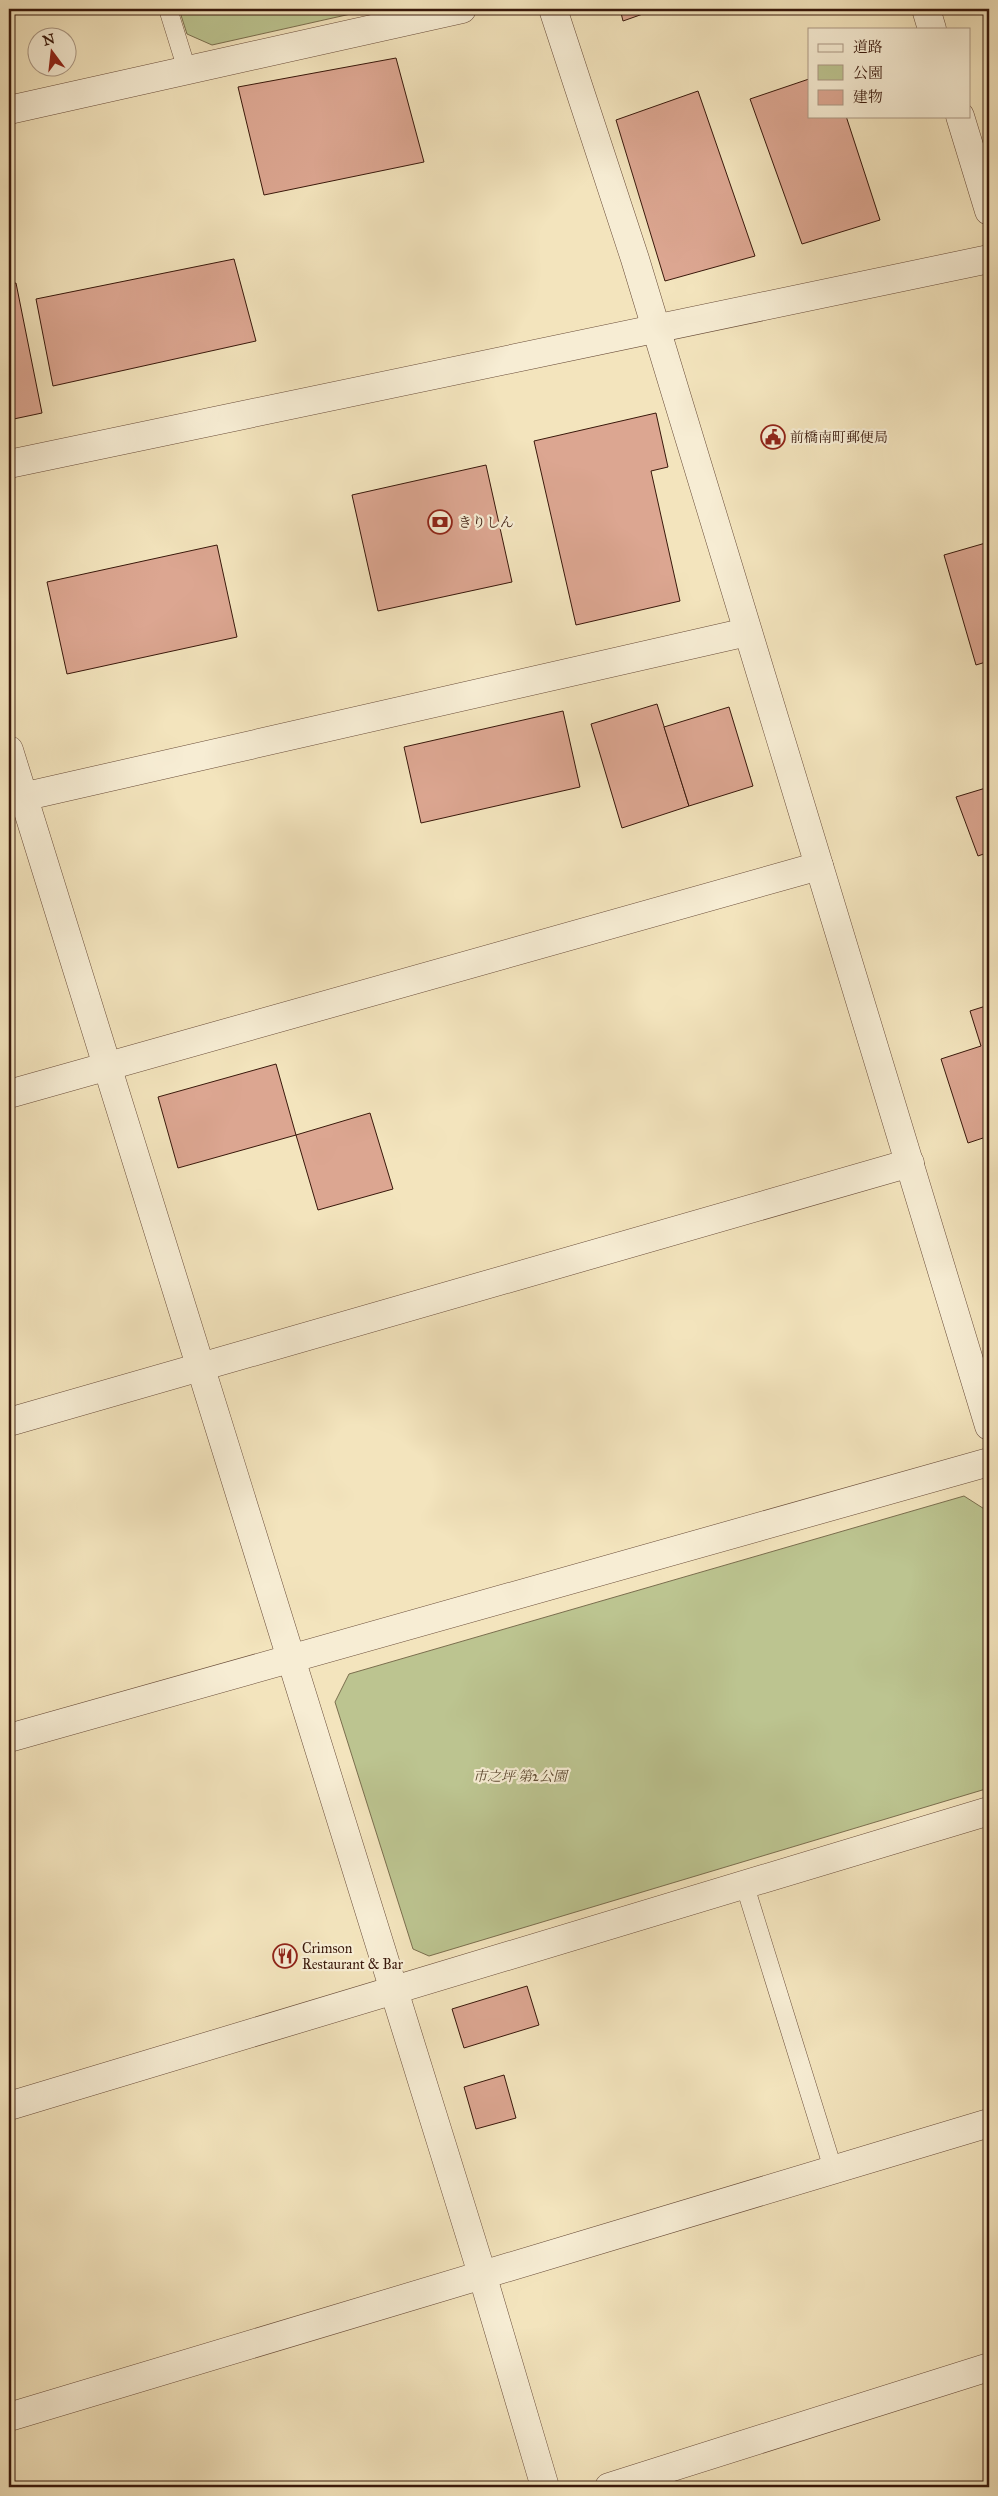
<svg xmlns="http://www.w3.org/2000/svg" width="998" height="2496" viewBox="0 0 998 2496" font-family="'IM FELL Great Primer','Noto Serif JP',serif">
  <style>
    .green { fill: #bcc490; stroke: #7a6e4e }
    .building { fill: #dca691; stroke: #39180b }
    .lines { fill: none; stroke-linecap: round; stroke-linejoin: round }
    .service-casing { stroke: #684b38; stroke-width: 19 }
    .minor-casing { stroke: #684b38; stroke-width: 29 }
    .tertiary-casing { stroke: #684b38; stroke-width: 29 }
    .service { stroke: #f7edd4; stroke-width: 18 }
    .minor { stroke: #f7edd4; stroke-width: 28 }
    .tertiary { stroke: #f7edd4; stroke-width: 28 }
    .labels { text-anchor: middle; stroke-width: 4.5; stroke-linejoin: round; paint-order: stroke }
    .poi-label { font-size: 14px; fill: #39180b; stroke: #f7edd4; text-anchor: start }
    .park-label { font-size: 14px; font-style: italic; fill: #604c33; stroke: #f7edd4 }
  </style>
  <rect width="100%" height="100%" fill="#f3e4bd"/>
  <filter id="stains"><feTurbulence type="fractalNoise" baseFrequency=".004" numOctaves="4"/><feColorMatrix values="0 0 0 0 .2 0 0 0 0 .09 0 0 0 0 .02 0 0 0 .5 -.17"/></filter>
  <radialGradient id="worn" r=".72"><stop offset=".6" stop-color="#630" stop-opacity="0"/><stop offset="1" stop-color="#630" stop-opacity=".3"/></radialGradient>
  <g class="green">
    <polygon points="179,9 373,9 212,45 187,34"/>
    <polygon points="964,1496 989,1512 989,1788 429,1956 413,1949 335,1702 349,1674"/>
  </g>
  <g class="building">
    <polygon points="620,9 657,9 623,21"/>
    <polygon points="396,58 424,162 264,195 238,87"/>
    <polygon points="809,79 809,116 846,116 880,220 802,244 750,99"/>
    <polygon points="698,91 755,256 665,281 616,120"/>
    <polygon points="989,107 989,126 984,108"/>
    <polygon points="234,259 256,341 53,386 36,299"/>
    <polygon points="16,283 42,413 9,420 9,284"/>
    <polygon points="656,413 668,467 651,471 680,601 576,625 534,441"/>
    <polygon points="486,465 512,582 378,611 352,495"/>
    <polygon points="989,542 989,661 976,665 944,555"/>
    <polygon points="217,545 237,637 67,674 47,582"/>
    <polygon points="657,704 689,806 622,828 591,724"/>
    <polygon points="729,707 753,786 689,806 664,727"/>
    <polygon points="563,711 580,787 421,823 404,747"/>
    <polygon points="989,787 989,852 978,856 956,797"/>
    <polygon points="989,1005 989,1136 968,1143 941,1059 981,1046 970,1011"/>
    <polygon points="276,1064 296,1135 178,1168 158,1097"/>
    <polygon points="370,1113 393,1189 318,1210 296,1135"/>
    <polygon points="527,1986 539,2025 464,2048 452,2009"/>
    <polygon points="504,2075 516,2118 476,2129 464,2087"/>
  </g>
  <g class="lines">
    <g class="service-casing">
      <g id="service">
        <polyline points="168,9 187,70"/>
        <polyline points="745,1886 833,2169"/>
      </g>
    </g>
    <g class="minor-casing">
      <g id="minor">
        <polyline points="553,9 635,259 989,1426"/>
        <polyline points="926,9 932,29"/>
        <polyline points="9,110 462,9"/>
        <polyline points="960,116 989,211"/>
        <polyline points="9,750 482,2274 545,2487"/>
        <polyline points="9,800 747,632"/>
        <polyline points="9,1094 819,866"/>
        <polyline points="9,1422 910,1163"/>
        <polyline points="9,2106 989,1811"/>
        <polyline points="609,2487 989,2367"/>
      </g>
    </g>
    <g class="tertiary-casing">
      <g id="tertiary">
        <polyline points="9,464 989,259"/>
        <polyline points="9,1738 989,1462"/>
        <polyline points="9,2417 989,2123"/>
      </g>
    </g>
    <use href="#service" class="service"/>
    <use href="#minor" class="minor"/>
    <use href="#tertiary" class="tertiary"/>
  </g>
  <defs>
    <g id="civic-ring" transform="scale(1.25)"><circle r="9.5" fill="#f7edd4" stroke="#8f2418" stroke-width="1.5"/><path d="M-.6-6.5H3V-4.5H.6V-3L4-1V1h2V6H-6V1h2V-1L-.6-3ZM-1.2 2.5V6h2.4V2.5Z" fill="#8f2418"/></g>
    <g id="bank-ring" transform="scale(1.25)"><circle r="9.5" fill="#f7edd4" stroke="#8f2418" stroke-width="1.5"/><path d="M-6-4H6V4H-6ZM0-2.3a2.3 2.3 0 1 0 0 4.6a2.3 2.3 0 1 0 0-4.6Z" fill="#8f2418"/></g>
    <g id="restaurant-ring" transform="scale(1.25)"><circle r="9.5" fill="#f7edd4" stroke="#8f2418" stroke-width="1.5"/><path d="M-5-6h1v4h1v-4h1v4h1v-4h1v5L-1.5 .5V6h-2V.5L-5-1ZM5-6V6H3V1.5H1.5Q1.5-4 5-6Z" fill="#8f2418"/></g>
  </defs>
  <g fill-rule="evenodd">
    <use href="#civic-ring" x="773" y="437"/>
    <use href="#bank-ring" x="440" y="522"/>
    <use href="#restaurant-ring" x="285" y="1956"/>
  </g>
  <g class="labels">
    <g class="poi-label">
      <text x="790" y="442">前橋南町郵便局</text>
      <text x="458" y="527">きりしん</text>
      <text x="302" y="1953">Crimson<tspan x="302" dy="16">Restaurant &amp; Bar</tspan></text>
    </g>
    <g class="park-label">
      <text x="520" y="1781">市之坪 第2公園</text>
    </g>
  </g>
  <rect width="998" height="2496" fill="none" stroke="#f3e4bd" stroke-width="30"/>
  <rect x="10" y="10" width="978" height="2476" fill="none" stroke="#39180b" stroke-width="2.5"/>
  <rect x="15" y="15" width="968" height="2466" fill="none" stroke="#39180b"/>
  <rect x="808" y="28" width="162" height="90" fill="#f7edd4" stroke="#ab9884"/>
  <rect x="818" y="44" width="25" height="8" fill="#f7edd4" stroke="#ab9884"/>
  <text x="853" y="52" font-size="15" fill="#39180b">道路</text>
  <rect x="818" y="65" width="25" height="15" fill="#bcc490" stroke="#ab9884"/>
  <text x="853" y="78" font-size="15" fill="#39180b">公園</text>
  <rect x="818" y="90" width="25" height="15" fill="#dca691" stroke="#ab9884"/>
  <text x="853" y="102" font-size="15" fill="#39180b">建物</text>
  <g transform="translate(52 52) rotate(345)"><circle r="24" fill="#f7edd4" stroke="#ab9884"/>
  <path d="M0-4L9 19L0 12L-9 19Z" fill="#8f2418"/>
  <text y="-8" font-size="14" font-weight="bold" text-anchor="middle" fill="#39180b">N</text>
  </g>
  <rect width="100%" height="100%" filter="url(#stains)"/>
  <rect width="100%" height="100%" fill="url(#worn)"/>
</svg>
